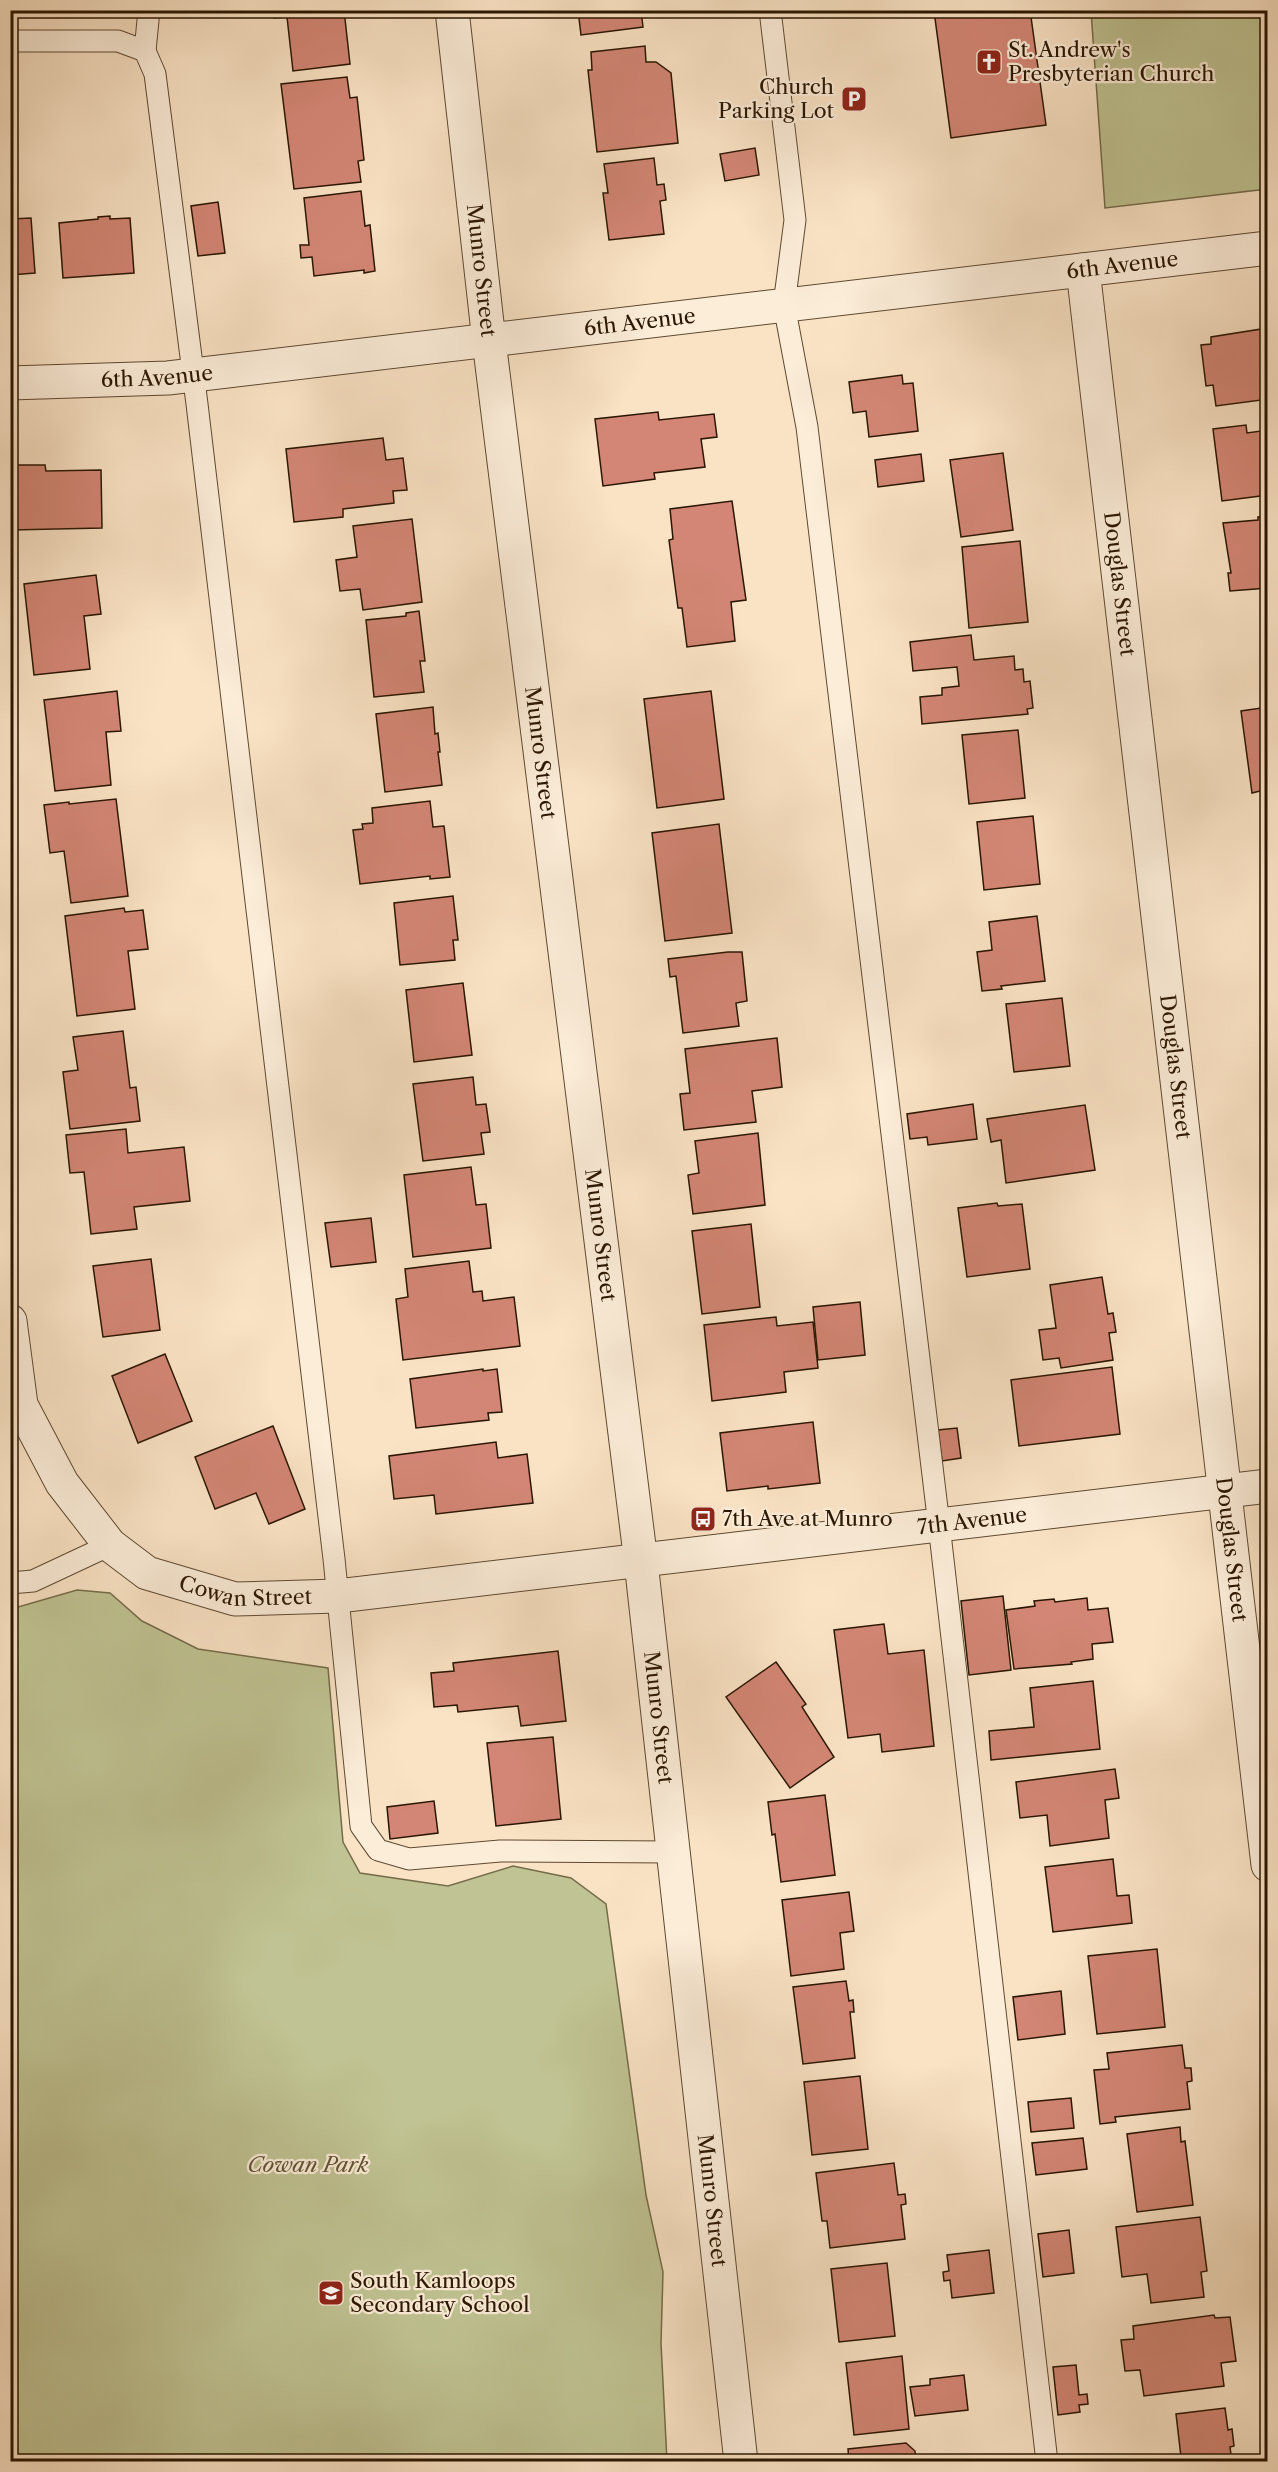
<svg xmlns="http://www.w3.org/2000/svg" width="1278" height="2472" viewBox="0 0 1278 2472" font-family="'Libre Caslon Text',serif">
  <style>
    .green { fill: #c0c393; stroke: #756c4a; stroke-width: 1.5 }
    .building { fill: #d38675; stroke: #2a1600; stroke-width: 1.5 }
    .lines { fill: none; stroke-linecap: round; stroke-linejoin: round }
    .service-casing { stroke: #5e4931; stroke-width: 23 }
    .minor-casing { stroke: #5e4931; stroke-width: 35 }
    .tertiary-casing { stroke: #5e4931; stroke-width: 35 }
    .service { stroke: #fcedd9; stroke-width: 21 }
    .minor { stroke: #fcedd9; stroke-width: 33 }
    .tertiary { stroke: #fcedd9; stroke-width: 33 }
    .labels { text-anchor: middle; stroke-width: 4.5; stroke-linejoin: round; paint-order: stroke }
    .poi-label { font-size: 21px; fill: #2a1600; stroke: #fcedd9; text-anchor: start }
    .street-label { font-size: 21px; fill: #2a1600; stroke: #fcedd9 }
    .park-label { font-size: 21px; font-style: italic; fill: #5e5333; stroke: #fcedd9 }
  </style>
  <rect width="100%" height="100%" fill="#fae3c5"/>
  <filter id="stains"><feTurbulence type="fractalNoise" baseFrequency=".00333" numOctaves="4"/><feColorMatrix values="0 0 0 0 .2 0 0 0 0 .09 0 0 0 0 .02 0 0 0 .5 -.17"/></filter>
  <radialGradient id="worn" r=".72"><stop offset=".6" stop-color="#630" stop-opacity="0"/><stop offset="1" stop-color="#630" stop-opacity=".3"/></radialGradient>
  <g class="green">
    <polygon points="10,11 136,11 136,17 11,17"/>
    <polygon points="1091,11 1267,11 1267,189 1105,208"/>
    <polygon points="77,1590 110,1593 142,1621 198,1649 328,1668 343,1842 360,1873 448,1886 513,1866 571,1878 606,1904 646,2195 663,2272 661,2343 667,2461 11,2461 11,1609"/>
  </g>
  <g class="building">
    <polygon points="273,10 344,10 350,64 293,71 287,17 274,18"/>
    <polygon points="578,10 641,10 643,27 581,35"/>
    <polygon points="929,10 1030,10 1046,125 951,138 934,11"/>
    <polygon points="645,46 646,62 656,62 671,73 678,143 597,152 588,70 592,70 591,52"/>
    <polygon points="347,77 350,98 357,97 364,160 358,161 361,182 294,189 281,84"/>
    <polygon points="755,148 759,175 725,181 720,154"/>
    <polygon points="654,158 657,185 664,184 666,200 660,201 664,234 609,240 603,193 608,193 604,164"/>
    <polygon points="361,191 365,226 370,225 375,271 364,273 364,270 314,276 312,257 301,258 300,245 309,245 304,198"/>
    <polygon points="218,202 225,253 198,256 191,206"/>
    <polygon points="10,216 11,219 31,218 35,273 10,275"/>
    <polygon points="110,216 110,219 130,218 134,273 63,278 59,223 98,219 98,217"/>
    <polygon points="1268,328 1268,402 1262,403 1261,400 1216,406 1213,385 1206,386 1201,345 1211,344 1211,337"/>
    <polygon points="902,375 903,384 913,383 918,431 869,437 866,411 853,413 849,382"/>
    <polygon points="658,412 659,420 714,414 717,437 701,439 705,467 654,473 655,479 603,486 595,419"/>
    <polygon points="1246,425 1247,433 1268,430 1268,495 1222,501 1213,429"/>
    <polygon points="383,438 386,460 403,458 407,490 393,491 394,503 343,509 343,517 294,522 286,449"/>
    <polygon points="1003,453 1013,530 961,537 950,460"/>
    <polygon points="921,454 924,481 878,487 875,460"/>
    <polygon points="10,465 45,465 46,471 101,470 102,528 11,530"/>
    <polygon points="732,501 746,600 731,602 735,641 687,647 682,608 678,608 669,540 673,539 670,509"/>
    <polygon points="1268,516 1268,588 1230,591 1228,573 1231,573 1223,523 1258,520 1258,517"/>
    <polygon points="412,519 422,602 363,610 360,589 340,591 336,560 357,557 353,526"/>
    <polygon points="1020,541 1028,622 969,628 962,547"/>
    <polygon points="96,575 101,614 84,616 90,669 34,675 24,584"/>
    <polygon points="419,611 425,661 420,661 424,692 374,697 366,620 406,616 406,613"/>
    <polygon points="971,635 974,660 1014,656 1015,670 1023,669 1024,682 1030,681 1033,708 1027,709 1028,714 922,724 920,697 942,695 942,688 959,686 957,667 913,671 910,642"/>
    <polygon points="117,691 121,731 106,732 111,785 55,791 44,700"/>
    <polygon points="711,691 724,799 657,808 644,699"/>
    <polygon points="433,707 435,734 438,733 440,752 438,752 442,785 385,792 376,714"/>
    <polygon points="1268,707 1268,789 1252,793 1241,711"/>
    <polygon points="1018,730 1025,798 969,804 962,735"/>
    <polygon points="116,799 128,896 71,903 64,851 50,853 44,805 69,802 69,804"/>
    <polygon points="430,801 433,827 444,826 450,877 430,879 430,876 360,884 353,830 363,829 362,824 373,823 372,808"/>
    <polygon points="1033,816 1040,884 984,890 977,822"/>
    <polygon points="719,824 732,933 665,941 652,833"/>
    <polygon points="453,896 458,940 453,940 455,960 400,965 394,903"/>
    <polygon points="124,908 125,912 143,910 148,949 128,951 135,1009 77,1016 65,916"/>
    <polygon points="1037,916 1045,981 1001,986 1002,989 982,991 977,952 992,950 989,922"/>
    <polygon points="728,952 742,952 747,1001 736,1003 739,1026 683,1033 676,976 670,977 668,959"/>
    <polygon points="463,983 472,1055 414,1062 406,990"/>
    <polygon points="1062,998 1070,1066 1014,1072 1006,1004"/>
    <polygon points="123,1031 130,1088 136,1087 140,1121 70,1129 63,1072 78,1070 73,1037"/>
    <polygon points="777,1038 782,1087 752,1091 756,1122 684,1130 680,1094 690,1093 685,1049"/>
    <polygon points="473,1077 476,1105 486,1104 490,1132 481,1133 484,1154 423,1161 413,1084"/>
    <polygon points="973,1104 977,1139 928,1145 927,1137 910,1139 907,1114"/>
    <polygon points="1085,1105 1095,1170 1006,1183 1001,1140 991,1142 987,1119"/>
    <polygon points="126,1129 128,1153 184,1147 190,1201 134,1207 137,1229 91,1234 84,1172 70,1173 66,1135"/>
    <polygon points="758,1133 765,1205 693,1214 688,1175 699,1173 695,1141"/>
    <polygon points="471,1167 476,1205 486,1204 491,1248 413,1257 404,1175"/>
    <polygon points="997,1203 998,1206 1022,1204 1030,1269 967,1277 958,1208"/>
    <polygon points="371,1218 376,1262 331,1267 325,1223"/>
    <polygon points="751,1224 760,1307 702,1314 692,1231"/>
    <polygon points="151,1259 160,1330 103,1337 93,1266"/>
    <polygon points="469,1261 473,1292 482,1291 483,1301 514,1297 520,1346 403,1360 396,1299 408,1297 405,1269"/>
    <polygon points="1102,1277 1108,1314 1113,1313 1116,1332 1109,1333 1113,1360 1061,1368 1059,1358 1043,1360 1039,1330 1056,1328 1050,1285"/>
    <polygon points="860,1302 865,1355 818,1360 813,1307"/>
    <polygon points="776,1317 777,1326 813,1322 818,1368 784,1372 786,1392 712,1401 704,1325"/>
    <polygon points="165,1354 192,1421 138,1443 112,1376"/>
    <polygon points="1112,1367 1120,1434 1019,1446 1011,1380"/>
    <polygon points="483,1369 483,1371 497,1369 502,1412 488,1413 489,1420 416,1428 410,1379"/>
    <polygon points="813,1422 820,1483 768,1489 768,1486 727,1491 720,1433"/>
    <polygon points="273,1426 305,1509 269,1524 256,1493 215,1509 195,1457"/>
    <polygon points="957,1428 961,1458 942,1461 938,1430"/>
    <polygon points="496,1442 498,1458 527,1454 533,1503 436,1514 434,1495 394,1499 389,1456"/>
    <polygon points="1003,1596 1011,1670 969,1675 961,1601"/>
    <polygon points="1087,1598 1088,1610 1108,1608 1113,1642 1092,1644 1093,1659 1071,1662 1072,1664 1014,1669 1006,1610 1035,1606 1034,1601 1054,1599 1055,1602"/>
    <polygon points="884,1624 888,1654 924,1650 934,1746 882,1752 880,1734 848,1738 834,1630"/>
    <polygon points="558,1651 566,1721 521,1726 518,1706 458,1712 457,1705 434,1707 431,1673 454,1671 453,1663"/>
    <polygon points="776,1662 806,1704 802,1707 834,1757 790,1788 726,1697"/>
    <polygon points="1093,1681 1100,1749 991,1760 989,1731 1034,1727 1030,1688"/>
    <polygon points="553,1737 561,1819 496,1826 487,1743"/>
    <polygon points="1115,1769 1119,1798 1105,1800 1109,1838 1050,1846 1047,1815 1020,1818 1016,1782"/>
    <polygon points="825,1795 835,1875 781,1882 775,1834 772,1835 768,1802"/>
    <polygon points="434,1801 438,1833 390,1839 387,1807"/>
    <polygon points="1113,1859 1117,1896 1129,1895 1132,1923 1053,1932 1045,1867"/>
    <polygon points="849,1892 854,1931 840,1933 844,1969 791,1976 782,1900"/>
    <polygon points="1157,1949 1165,2027 1097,2034 1088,1956"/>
    <polygon points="846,1981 849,2001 853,2000 854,2012 850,2012 855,2058 803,2064 793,1987"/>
    <polygon points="1061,1991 1065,2034 1018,2040 1013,1997"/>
    <polygon points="1182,2045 1185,2068 1191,2068 1192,2081 1187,2082 1190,2109 1115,2117 1116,2122 1100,2124 1094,2070 1109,2069 1107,2053"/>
    <polygon points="860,2076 868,2149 812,2155 804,2082"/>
    <polygon points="1071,2098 1074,2128 1031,2132 1028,2102"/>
    <polygon points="1180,2127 1181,2142 1185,2141 1193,2205 1137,2212 1127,2134"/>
    <polygon points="1083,2138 1087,2169 1036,2175 1032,2143"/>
    <polygon points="894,2163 898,2195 905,2194 906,2204 901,2205 905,2239 830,2248 827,2221 822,2221 816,2173"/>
    <polygon points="1200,2217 1207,2271 1201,2272 1204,2297 1151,2303 1147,2274 1122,2277 1116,2227"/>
    <polygon points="1069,2230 1074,2273 1043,2277 1038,2234"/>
    <polygon points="989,2250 994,2293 952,2298 950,2280 944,2281 943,2272 949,2271 947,2255"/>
    <polygon points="887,2263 895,2336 839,2342 831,2269"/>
    <polygon points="1214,2315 1215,2318 1230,2317 1236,2361 1221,2363 1224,2386 1144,2396 1140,2370 1125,2371 1121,2340 1134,2339 1133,2326"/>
    <polygon points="902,2356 909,2429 854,2435 846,2363"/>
    <polygon points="1076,2365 1079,2395 1087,2394 1088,2404 1079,2405 1080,2412 1058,2415 1053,2367"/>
    <polygon points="964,2375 968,2410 915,2416 910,2387 930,2385 930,2379"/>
    <polygon points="1225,2408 1228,2430 1232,2429 1234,2446 1230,2447 1232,2462 1176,2462 1176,2458 1181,2457 1176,2414"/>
    <polygon points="906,2443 915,2451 916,2462 849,2462 848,2449"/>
  </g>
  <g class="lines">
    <g class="service-casing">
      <g id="service">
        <polyline points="770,10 795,220 784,305 807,427 939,1525 1047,2462"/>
        <polyline points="10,41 118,41 145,51 155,74 197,404 334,1559 361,1826 378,1850 409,1859 500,1851 672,1852"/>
        <polyline points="145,51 149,10"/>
        <polyline points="10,1583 33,1581 110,1545"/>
      </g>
    </g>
    <g class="minor-casing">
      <g id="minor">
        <path id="s1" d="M452 10 489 341 641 1562 741 2462"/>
        <path id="s2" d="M1083 270 1268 1865"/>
        <path id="s3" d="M10 1321 21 1405 62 1483 110 1545 147 1573 235 1599 338 1596 1268 1486"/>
      </g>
    </g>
    <g class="tertiary-casing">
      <g id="tertiary">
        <path id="s4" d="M10 383 168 378 1268 248"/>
      </g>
    </g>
    <use href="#service" class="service"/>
    <use href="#minor" class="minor"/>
    <use href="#tertiary" class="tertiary"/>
  </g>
  <defs>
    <g id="church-square" transform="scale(1.35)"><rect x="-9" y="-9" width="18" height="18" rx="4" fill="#8f2418" stroke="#fcedd9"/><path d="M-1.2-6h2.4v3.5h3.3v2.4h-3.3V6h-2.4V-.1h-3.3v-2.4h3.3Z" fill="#fff"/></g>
    <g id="parking-square" transform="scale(1.35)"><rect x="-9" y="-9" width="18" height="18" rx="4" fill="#8f2418" stroke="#fcedd9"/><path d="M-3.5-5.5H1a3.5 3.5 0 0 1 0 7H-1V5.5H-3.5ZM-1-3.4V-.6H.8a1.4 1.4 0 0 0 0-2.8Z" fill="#fff"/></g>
    <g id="bus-square" transform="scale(1.35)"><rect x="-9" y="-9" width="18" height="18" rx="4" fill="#8f2418" stroke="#fcedd9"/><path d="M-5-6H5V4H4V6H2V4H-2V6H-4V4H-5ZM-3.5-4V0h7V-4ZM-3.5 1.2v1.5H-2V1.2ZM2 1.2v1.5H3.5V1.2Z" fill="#fff"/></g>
    <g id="school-square" transform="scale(1.35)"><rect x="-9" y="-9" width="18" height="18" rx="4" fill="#8f2418" stroke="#fcedd9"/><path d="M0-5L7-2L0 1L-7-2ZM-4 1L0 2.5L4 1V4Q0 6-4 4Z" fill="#fff"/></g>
  </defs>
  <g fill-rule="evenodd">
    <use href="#church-square" x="989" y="62"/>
    <use href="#parking-square" x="854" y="99"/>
    <use href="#bus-square" x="703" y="1519"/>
    <use href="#school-square" x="331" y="2293"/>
  </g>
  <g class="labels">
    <g class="poi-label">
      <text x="1008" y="57">St. Andrew's<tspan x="1008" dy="24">Presbyterian Church</tspan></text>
      <text x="834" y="94" text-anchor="end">Church<tspan x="834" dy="24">Parking Lot</tspan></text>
      <text x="722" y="1526">7th Ave at Munro</text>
      <text x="350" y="2288">South Kamloops<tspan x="350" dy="24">Secondary School</tspan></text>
    </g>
    <g class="street-label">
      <text dy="7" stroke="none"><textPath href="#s4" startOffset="1119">6th Avenue</textPath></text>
      <text dy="7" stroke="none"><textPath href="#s1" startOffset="262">Munro Street</textPath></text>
      <text dy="7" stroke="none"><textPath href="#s4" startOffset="633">6th Avenue</textPath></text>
      <text dy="7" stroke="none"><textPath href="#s4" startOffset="147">6th Avenue</textPath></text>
      <text dy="7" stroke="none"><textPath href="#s2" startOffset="316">Douglas Street</textPath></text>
      <text dy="7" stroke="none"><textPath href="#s1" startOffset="748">Munro Street</textPath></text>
      <text dy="7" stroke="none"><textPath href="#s2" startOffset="802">Douglas Street</textPath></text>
      <text dy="7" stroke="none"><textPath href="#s1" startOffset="1234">Munro Street</textPath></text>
      <text dy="7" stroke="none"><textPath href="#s3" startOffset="1131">7th Avenue</textPath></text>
      <text dy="7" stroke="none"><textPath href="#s2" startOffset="1288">Douglas Street</textPath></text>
      <text dy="7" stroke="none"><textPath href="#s3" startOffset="399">Cowan Street</textPath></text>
      <text dy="7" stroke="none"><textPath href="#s1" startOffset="1720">Munro Street</textPath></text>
      <text dy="7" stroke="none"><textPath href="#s1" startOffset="2206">Munro Street</textPath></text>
    </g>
    <g class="park-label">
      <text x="308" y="2172">Cowan Park</text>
    </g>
  </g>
  <rect width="1278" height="2472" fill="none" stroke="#fae3c5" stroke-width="36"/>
  <rect x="12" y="12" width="1254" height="2448" fill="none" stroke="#2a1600" stroke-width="3"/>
  <rect x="18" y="18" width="1242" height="2436" fill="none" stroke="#2a1600" stroke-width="1.5"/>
  <rect width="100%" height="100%" filter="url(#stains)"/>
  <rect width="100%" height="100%" fill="url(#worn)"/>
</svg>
